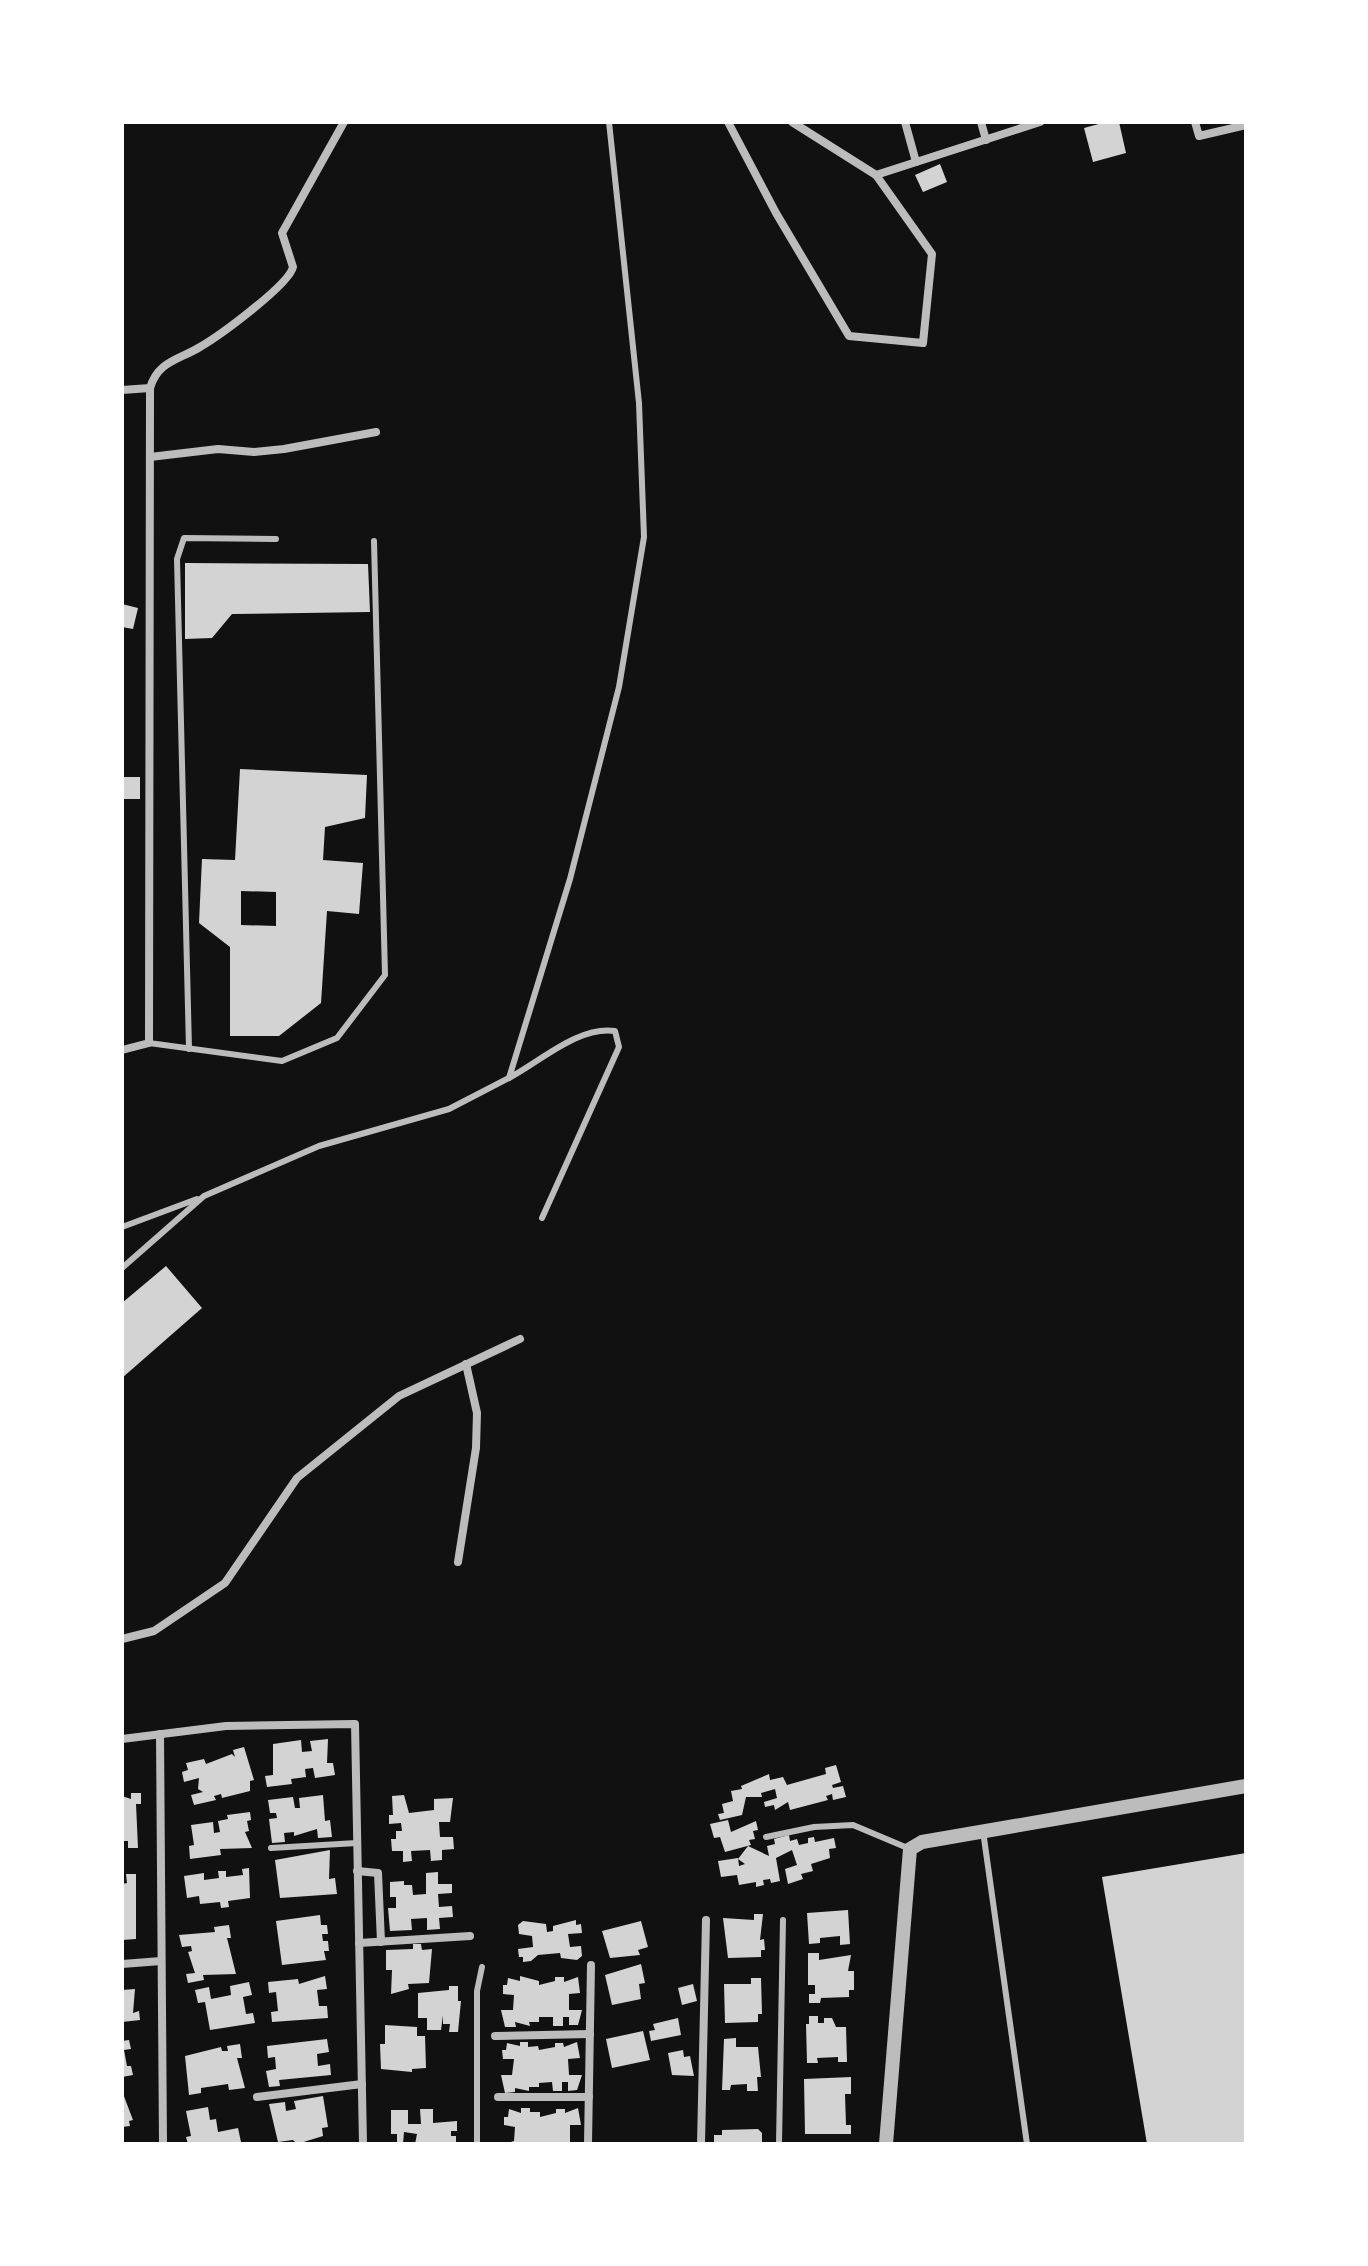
<svg xmlns="http://www.w3.org/2000/svg" width="1368" height="2266" viewBox="0 0 1368 2266" font-family="Barlow,sans-serif">
  <style>
    .building { fill: #d3d3d3; fill-rule: evenodd }
    .lines { fill: none; stroke-linecap: round; stroke-linejoin: round }
    .service { stroke: #bcbcbc; stroke-width: 6 }
    .minor { stroke: #bcbcbc; stroke-width: 8 }
    .tertiary { stroke: #bcbcbc; stroke-width: 14 }
  </style>
  <rect width="100%" height="100%" fill="#111"/>
  <g class="building">
    <polygon points="1106,122 1119,122 1126,153 1093,162 1084,128"/>
    <polygon points="940,164 947,182 923,192 915,175"/>
    <polygon points="185,563 368,564 370,612 232,614 212,638 185,639"/>
    <polygon points="122,604 138,608 133,629 122,627"/>
    <path d="M240 769 367 775 365 818 325 827 323 860 363 863 359 914 327 911 321 1003 279 1036H230V947L199 923 202 859 235 860ZM241 891 276 892V926L241 925Z"/>
    <rect x="122" y="777" width="18" height="22"/>
    <polygon points="166,1266 202,1308 122,1378 122,1303"/>
    <polygon points="328,1739 327,1763 333,1763 335,1775 315,1778 313,1768 305,1769 306,1777 291,1779 292,1784 267,1787 265,1776 273,1775 273,1744 301,1740 302,1752 312,1751 310,1741"/>
    <polygon points="244,1747 254,1780 250,1781 250,1791 222,1798 221,1794 214,1796 216,1800 194,1805 191,1795 203,1792 198,1789 199,1778 184,1782 182,1772 188,1770 186,1763 204,1759 206,1764 232,1754 235,1757 233,1750"/>
    <polygon points="836,1765 841,1782 832,1785 833,1788 843,1786 846,1797 833,1800 832,1794 826,1796 828,1800 790,1810 788,1802 775,1810 774,1805 765,1807 764,1802 777,1798 775,1789 761,1793 762,1797 746,1797 742,1815 720,1820 718,1814 724,1813 722,1804 733,1801 731,1791 742,1789 741,1786 769,1774 770,1780 783,1777 787,1785 826,1774 825,1768"/>
    <polygon points="131,1793 141,1793 141,1804 136,1804 138,1848 128,1848 128,1841 122,1841 122,1796 131,1799"/>
    <polygon points="323,1795 325,1821 330,1820 332,1837 318,1838 317,1829 294,1836 294,1832 284,1833 285,1842 272,1843 269,1819 277,1818 276,1813 270,1813 268,1800 293,1797 295,1808 300,1808 299,1798"/>
    <polygon points="404,1795 409,1813 434,1810 434,1799 453,1798 450,1822 439,1822 440,1837 453,1837 454,1849 442,1850 442,1860 431,1861 430,1850 411,1851 412,1861 403,1862 403,1851 392,1851 391,1839 396,1839 396,1831 402,1831 401,1823 389,1824 389,1815 393,1815 392,1796"/>
    <polygon points="250,1812 251,1820 247,1821 249,1831 245,1832 252,1848 220,1849 221,1855 190,1859 189,1846 194,1845 191,1825 213,1822 214,1833 220,1832 218,1821 228,1819 227,1815"/>
    <polygon points="728,1820 731,1832 756,1821 758,1830 753,1831 755,1839 749,1840 751,1845 725,1852 720,1837 714,1838 710,1824"/>
    <polygon points="789,1835 790,1841 797,1839 799,1845 808,1843 808,1838 814,1837 815,1842 834,1838 836,1848 829,1849 830,1858 811,1864 813,1871 801,1874 803,1879 788,1884 785,1869 797,1865 792,1850 776,1858 780,1881 771,1883 770,1879 763,1880 764,1885 756,1887 756,1882 739,1885 737,1875 721,1877 718,1861 738,1858 739,1866 745,1864 738,1859 748,1846 769,1856 767,1846 775,1844 774,1839"/>
    <polygon points="330,1850 329,1879 335,1878 337,1894 280,1898 275,1860"/>
    <polygon points="1246,1853 1246,2144 1147,2144 1102,1877"/>
    <polygon points="249,1868 250,1898 228,1901 229,1907 221,1908 220,1902 200,1904 199,1896 187,1898 184,1876 204,1873 204,1880 219,1878 218,1871 226,1871 226,1877 243,1875 242,1869"/>
    <polygon points="438,1872 438,1884 452,1884 452,1893 438,1894 439,1907 452,1906 453,1917 439,1918 440,1929 427,1930 427,1918 411,1919 412,1930 390,1931 388,1908 396,1908 396,1897 390,1897 390,1882 404,1881 404,1885 412,1885 413,1895 426,1894 426,1873"/>
    <polygon points="126,1874 136,1874 136,1939 122,1940 122,1884 127,1883"/>
    <polygon points="848,1910 850,1944 840,1945 840,1936 820,1938 820,1943 809,1944 807,1913"/>
    <polygon points="754,1914 763,1914 760,1940 764,1939 765,1950 761,1950 761,1957 728,1958 723,1918 754,1920"/>
    <polygon points="320,1915 321,1925 327,1925 328,1934 322,1934 323,1941 328,1941 329,1951 324,1951 326,1960 282,1965 276,1921"/>
    <polygon points="576,1920 576,1925 581,1924 582,1933 568,1934 570,1947 581,1946 582,1956 577,1960 561,1958 560,1953 538,1955 531,1961 523,1962 523,1957 519,1957 518,1949 533,1947 532,1936 519,1934 518,1925 523,1921 546,1924 547,1932 553,1931 553,1926"/>
    <polygon points="641,1921 648,1947 638,1950 640,1955 610,1958 602,1931"/>
    <polygon points="229,1925 231,1938 227,1938 236,1974 203,1975 204,1980 188,1983 186,1974 195,1973 188,1952 192,1951 191,1946 182,1947 179,1935 215,1932 214,1927"/>
    <polygon points="413,1944 421,1944 422,1950 432,1949 429,1983 408,1984 409,1989 391,1994 392,1970 386,1970 386,1950 413,1949"/>
    <polygon points="808,1953 819,1953 819,1960 851,1955 848,1971 854,1971 854,1990 849,1990 849,1997 821,1998 820,2003 809,2003 809,1994 815,1994 815,1985 808,1985"/>
    <polygon points="641,1964 645,1983 639,1984 641,1999 612,2005 605,1975"/>
    <polygon points="325,1976 327,1989 317,1990 319,2006 327,2006 328,2018 272,2022 271,2012 278,2011 276,1992 269,1993 268,1982 298,1979 299,1984"/>
    <polygon points="520,1976 539,1981 539,1985 555,1981 555,1977 564,1977 564,1982 578,1977 580,1993 569,1994 569,2010 582,2010 578,2025 569,2025 569,2017 563,2017 563,2026 553,2026 553,2017 539,2017 539,2022 529,2022 530,2026 515,2022 516,2027 505,2027 501,2010 513,2010 514,1995 503,1994 503,1985 507,1985 508,1978 520,1981"/>
    <polygon points="751,1978 761,1978 762,2014 758,2014 758,2022 725,2023 724,1984 751,1984"/>
    <polygon points="249,1982 252,1995 243,1997 246,2014 253,2013 255,2023 210,2030 205,2002 198,2003 195,1990 209,1987 211,1999 231,1995 230,1986"/>
    <polygon points="693,1984 697,2001 682,2005 678,1988"/>
    <polygon points="449,1986 458,1986 458,2001 461,2001 458,2032 449,2032 450,2024 443,2024 443,2015 441,2030 427,2030 427,2018 418,2018 418,1993 449,1990"/>
    <polygon points="135,1989 133,2013 139,2011 140,2020 122,2022 122,1990"/>
    <polygon points="809,2016 818,2016 818,2023 824,2023 824,2018 832,2018 836,2027 846,2027 847,2062 838,2062 838,2057 817,2058 818,2063 807,2063 806,2024 809,2024"/>
    <polygon points="678,2018 681,2035 651,2041 649,2031 655,2030 653,2024"/>
    <polygon points="385,2025 417,2027 417,2036 425,2036 426,2068 412,2069 412,2072 381,2069 380,2044 385,2044"/>
    <polygon points="643,2031 650,2060 612,2068 606,2039"/>
    <polygon points="736,2038 736,2047 758,2047 761,2077 757,2077 758,2091 747,2091 747,2084 731,2085 730,2090 722,2090 724,2039"/>
    <polygon points="327,2039 329,2052 317,2054 318,2066 330,2064 331,2075 279,2080 280,2086 269,2087 266,2071 276,2069 275,2057 268,2058 267,2046"/>
    <polygon points="129,2040 131,2049 124,2050 127,2066 131,2066 133,2075 122,2077 122,2041"/>
    <polygon points="520,2042 528,2042 528,2047 538,2046 539,2050 555,2047 555,2043 563,2043 564,2047 577,2042 580,2058 568,2059 569,2075 582,2075 577,2090 568,2091 568,2082 562,2082 562,2091 553,2091 552,2082 539,2083 539,2087 529,2087 529,2091 515,2088 515,2092 505,2093 501,2075 512,2075 514,2059 503,2059 502,2050 506,2050 507,2043 520,2046"/>
    <polygon points="240,2044 242,2058 237,2058 245,2088 229,2090 228,2084 201,2088 201,2093 189,2095 185,2056 221,2047 222,2051 228,2051 227,2046"/>
    <polygon points="683,2050 684,2057 690,2056 694,2076 672,2075 668,2053"/>
    <polygon points="851,2077 851,2094 845,2094 846,2125 851,2125 851,2134 805,2134 804,2079"/>
    <polygon points="122,2091 133,2120 129,2121 130,2126 122,2127"/>
    <polygon points="323,2096 328,2127 322,2128 323,2136 297,2144 293,2140 278,2142 269,2104 285,2102 286,2111 296,2109 294,2101"/>
    <polygon points="208,2107 210,2120 216,2119 218,2132 238,2128 241,2142 188,2144 186,2137 191,2136 186,2111"/>
    <polygon points="521,2108 530,2108 530,2112 540,2112 540,2117 556,2113 556,2109 565,2109 565,2113 578,2108 581,2125 570,2125 570,2144 503,2144 514,2141 515,2127 504,2125 504,2117 508,2117 509,2109 521,2113"/>
    <polygon points="420,2109 433,2109 433,2123 457,2121 457,2131 451,2131 451,2136 456,2136 456,2144 415,2144 417,2134 404,2132 403,2144 397,2144 397,2134 391,2134 391,2110 408,2110 408,2124 421,2124"/>
    <polygon points="758,2129 762,2133 762,2143 714,2144 714,2135 722,2135 722,2130"/>
  </g>
  <g class="lines">
    <g class="service">
      <polyline points="149,1043 282,1061 337,1038 385,975 374,541"/>
      <polyline points="189,1049 177,559 184,538 276,539"/>
      <path d="M542 1218 619 1047 615 1031C578 1026 541 1061 509 1078L570 879 619 687 644 537 639 403 609 122"/>
      <polyline points="122,1227 197,1199"/>
      <polyline points="122,1268 204,1196 319,1146 449,1109 509,1078"/>
      <polyline points="983,1831 1027,2144"/>
      <polyline points="766,1837 814,1827 853,1825 910,1849"/>
      <polyline points="271,1848 357,1843"/>
      <polyline points="477,2144 477,1991 482,1967"/>
      <polyline points="779,2144 783,1920"/>
    </g>
    <g class="minor">
      <polyline points="728,122 776,213 849,336 923,343 932,254 876,175 1040,122"/>
      <polyline points="792,122 876,175"/>
      <polyline points="905,122 916,162"/>
      <polyline points="981,122 986,140"/>
      <polyline points="1195,122 1199,136 1246,125"/>
      <polyline points="122,390 150,388"/>
      <polyline points="150,457 218,449 254,452 284,449 376,432"/>
      <path d="M122 1050 149 1043 150 388C158 361 179 360 200 347 219 336 289 285 293 267L282 233 344 122"/>
      <polyline points="458,1562 476,1448 477,1413 466,1364"/>
      <polyline points="122,1639 154,1631 225,1583 297,1478 399,1396 520,1339"/>
      <polyline points="160,1734 163,2144"/>
      <polyline points="122,1739 226,1726 355,1724 363,2144"/>
      <polyline points="357,1871 378,1873 381,1942"/>
      <polyline points="359,1943 470,1936"/>
      <polyline points="122,1964 161,1961"/>
      <polyline points="495,2036 590,2034"/>
      <polyline points="257,2097 362,2084"/>
      <polyline points="498,2097 589,2097"/>
      <polyline points="588,2144 591,1965"/>
      <polyline points="701,2144 706,1920"/>
    </g>
    <polyline class="tertiary" points="886,2144 910,1849 922,1842 1246,1786"/>
  </g>
  <rect width="1368" height="2266" fill="none" stroke="#ffffff" stroke-width="248"/>
</svg>
